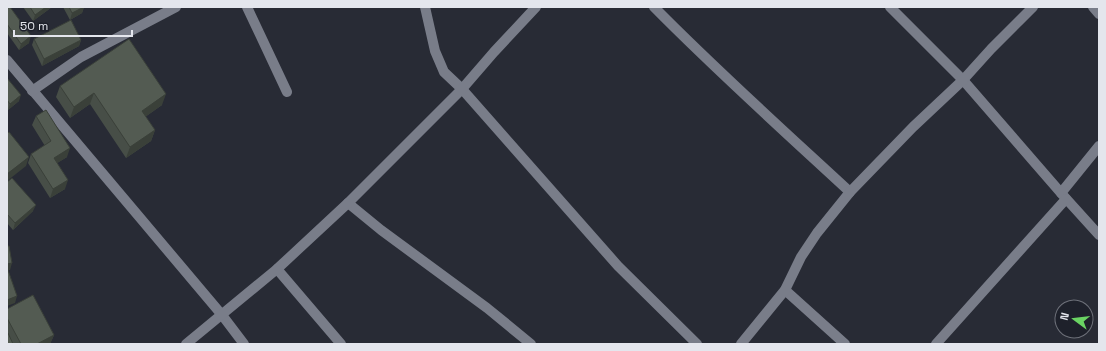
<svg xmlns="http://www.w3.org/2000/svg" width="1106" height="351" viewBox="0 0 1106 351" font-family="'Space Grotesk',sans-serif">
  <style>
    .lines { fill: none; stroke-linecap: round; stroke-linejoin: round }
    .minor { stroke: #797d89; stroke-width: 10 }
    .wall { fill: #474e47 }
    .shaded-wall { fill: #3a4039 }
    .building { fill: #535b52; stroke: #3a4039 }
  </style>
  <rect width="100%" height="100%" fill="#282b35"/>
  <g class="lines">
    <g class="minor">
      <polyline points="247,7 287,92"/>
      <polyline points="425,7 435,51 444,72 462,89 618,266 697,344"/>
      <path d="M654 7C717 71 784 131 850 192"/>
      <polyline points="890,7 963,80 1061,193 1099,235"/>
      <polyline points="1093,7 1099,14"/>
      <polyline points="7,60 222,315 244,344"/>
      <polyline points="32,91 81,57 176,7"/>
      <polyline points="1061,193 1099,146"/>
      <polyline points="348,203 381,230 487,308 531,344"/>
      <polyline points="277,269 341,344"/>
      <polyline points="785,290 845,344"/>
      <polyline points="186,344 277,269 348,203 462,89 494,52 536,7"/>
      <polyline points="741,344 785,290 801,257 817,233 850,192 913,127 963,80 991,49 1033,7"/>
      <polyline points="936,344 1066,199"/>
    </g>
  </g>
  <g class="wall">
    <polygon points="7,7 29,43 19,50 7,33"/>
    <polygon points="23,7 52,7 33,21"/>
    <polygon points="63,7 84,7 82,13 70,20"/>
    <polygon points="34,39 81,40 79,46 42,66 32,45"/>
    <polygon points="7,78 19,101 8,110 7,109"/>
    <polygon points="60,86 162,105 145,117 155,130 151,141 126,158 90,104 70,118 56,97"/>
    <polygon points="36,116 67,157 57,163 65,189 50,198 28,163 31,154 45,146 32,125"/>
    <polygon points="7,182 33,211 13,230 7,223"/>
    <polygon points="7,309 54,335 50,344 7,344"/>
  </g>
  <g class="shaded-wall">
    <polygon points="46,7 52,7 33,21 35,15"/>
    <polygon points="84,7 82,13 70,20 72,13"/>
    <polygon points="31,36 29,43 19,50 21,44"/>
    <polygon points="81,40 79,46 42,66 44,59"/>
    <polygon points="94,93 90,104 70,118 74,107"/>
    <polygon points="166,94 162,105 138,122 142,111"/>
    <polygon points="21,95 19,101 8,110 10,104"/>
    <polygon points="155,130 151,141 126,158 130,147"/>
    <polygon points="70,148 67,157 51,167 54,158"/>
    <polygon points="29,157 26,166 7,181 7,174"/>
    <polygon points="68,180 65,189 50,198 53,189"/>
    <polygon points="36,205 33,211 13,230 15,223"/>
    <polygon points="12,263 10,270 7,270 7,264"/>
    <polygon points="17,296 15,303 7,306 7,300"/>
    <polygon points="54,335 50,344 37,344"/>
  </g>
  <g class="building">
    <polygon points="7,7 10,7 31,36 21,44 7,24"/>
    <polygon points="30,7 46,7 35,15"/>
    <polygon points="69,7 84,7 72,13"/>
    <polygon points="71,20 81,40 44,59 34,39"/>
    <polygon points="129,39 166,94 142,111 155,130 130,147 94,93 74,107 60,86"/>
    <polygon points="7,78 21,95 10,104 7,100"/>
    <polygon points="46,110 70,148 54,158 68,180 53,189 31,154 51,141 36,116"/>
    <polygon points="9,132 29,157 7,174 7,134"/>
    <polygon points="12,178 36,205 15,223 7,214 7,182"/>
    <polygon points="7,246 9,246 12,263 7,264"/>
    <polygon points="7,270 8,270 17,296 7,300"/>
    <polygon points="33,295 54,335 37,344 21,344 7,318 7,309"/>
    <polygon points="8,333 13,344 7,344 7,334"/>
  </g>
  <rect width="1106" height="351" fill="none" stroke="#e4e6ed" stroke-width="16"/>
  <g transform="translate(1074 319) rotate(285)"><circle r="19" fill="#1e212b" stroke="#6d7079"/>
  <path d="M0-3L7 15L0 10L-7 15Z" fill="#6ad363"/>
  <text y="-6" font-size="11" font-weight="bold" text-anchor="middle" fill="#e4e6ed">N</text>
  </g>
  <path d="M14 30v6h118v-6" fill="none" stroke="#e4e6ed" stroke-width="2"/>
  <text x="20" y="30" font-size="12" fill="#e4e6ed" stroke="#1e212b" stroke-width="3" paint-order="stroke">50 m</text>
</svg>
